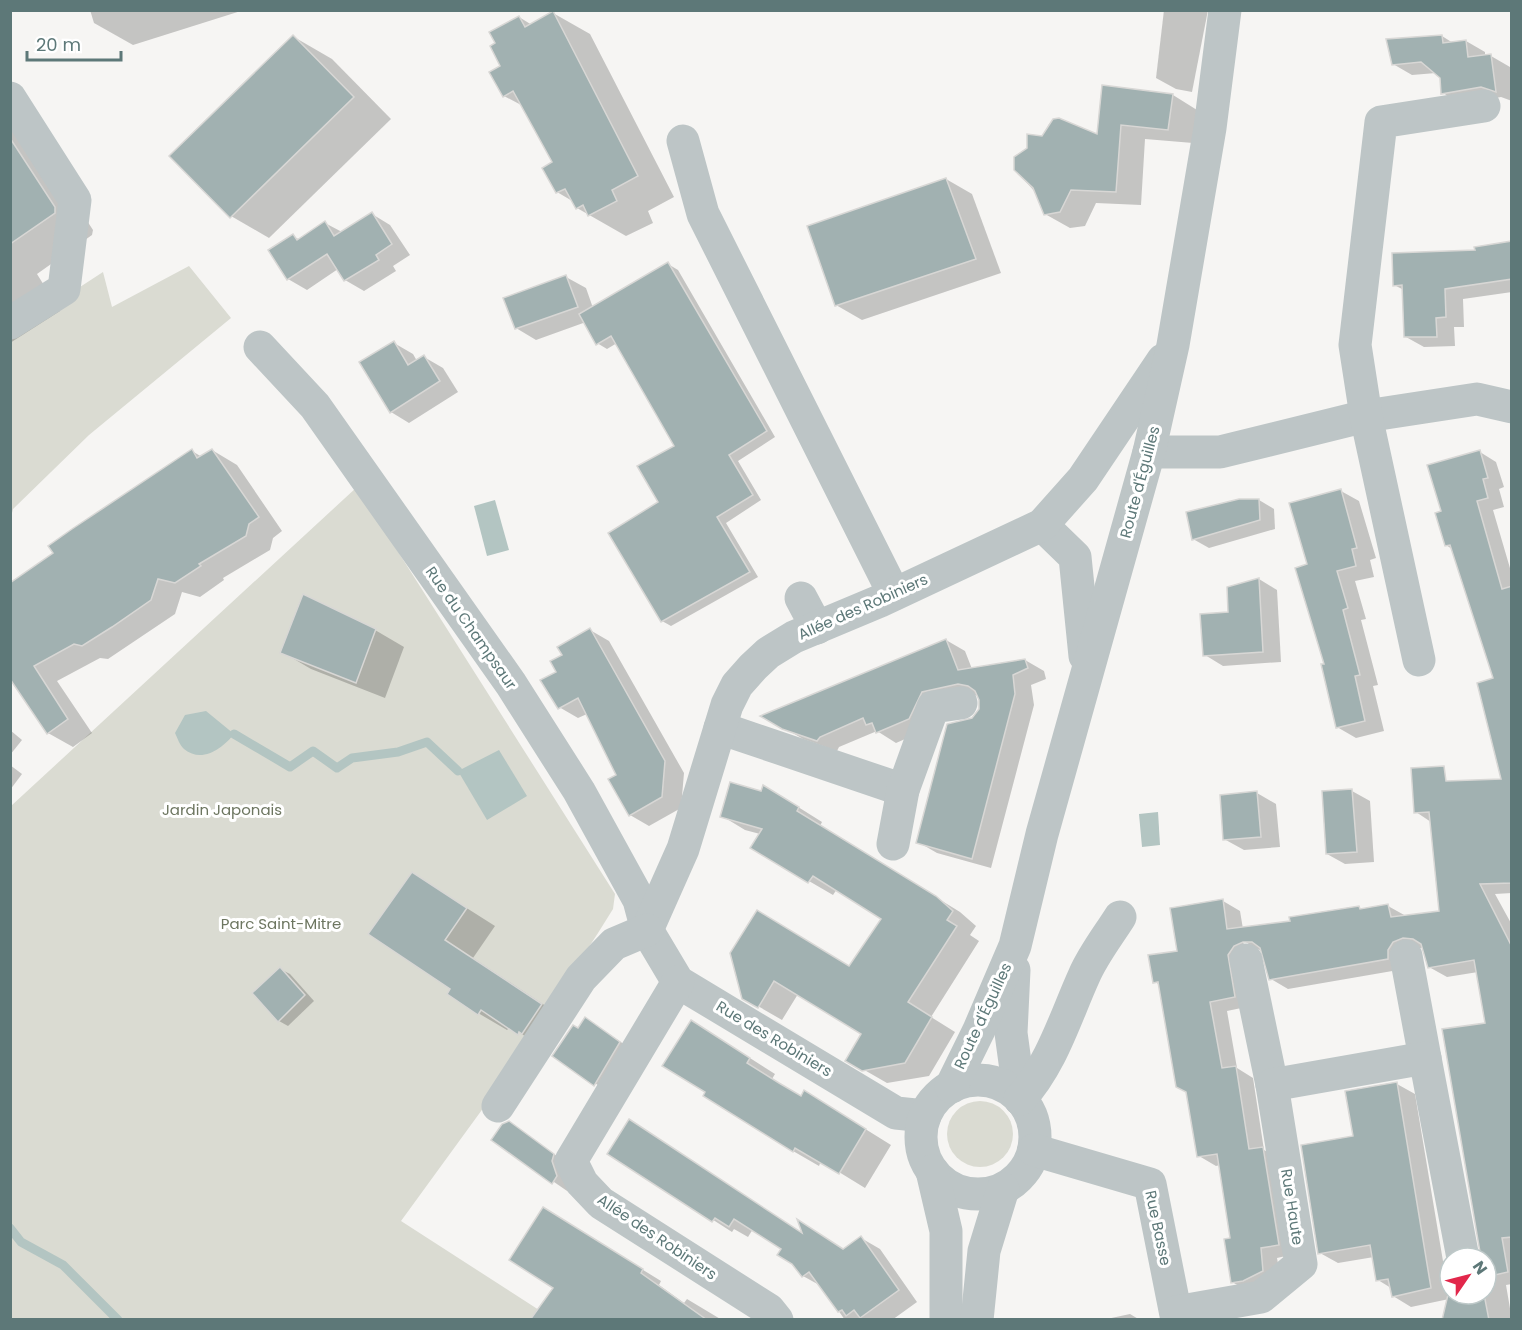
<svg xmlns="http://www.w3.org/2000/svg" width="1522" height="1330" viewBox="0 0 1522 1330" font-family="Poppins,sans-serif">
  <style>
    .green { fill: #dadbd2 }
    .water { fill: #b3c5c2 }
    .shadow { fill: #0003 }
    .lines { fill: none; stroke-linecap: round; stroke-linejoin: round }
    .stream { stroke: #b3c5c2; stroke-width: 9 }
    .building { fill: #a1b1b1; stroke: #d8d7d5; stroke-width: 1.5 }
    .minor { stroke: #bdc5c6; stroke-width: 33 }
    .labels { text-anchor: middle; stroke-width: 6; stroke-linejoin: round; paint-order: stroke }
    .street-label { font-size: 15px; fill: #5d7878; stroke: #fff }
    .park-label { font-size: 15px; fill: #6d7660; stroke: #fff }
  </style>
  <rect width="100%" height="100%" fill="#f6f5f3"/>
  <g class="green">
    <polygon points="189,266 231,318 89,435 13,509 11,517 11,332 103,272 112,307"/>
    <polygon points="357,487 615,894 613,909 598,933 484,1107 401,1221 553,1319 11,1319 11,806"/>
    <circle cx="980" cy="1134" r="33"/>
  </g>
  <g class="water">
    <polygon points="495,500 509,550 487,556 474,506"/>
    <path d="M206 711 234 734C223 748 202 764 184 749 180 746 177 737 175 733L185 715Z"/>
    <polygon points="499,750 527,796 487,820 458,771"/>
    <polygon points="1158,812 1160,845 1142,847 1139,814"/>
  </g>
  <g class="shadow">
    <polygon points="90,10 244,10 133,45 94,23"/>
    <polygon points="1164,10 1208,10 1192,92 1176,89 1156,78"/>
    <polygon points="553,13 590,34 674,197 648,211 653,223 626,236 577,208 574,202 557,192 554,163 523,106 504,96 502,67 519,17 532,25"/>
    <polygon points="1442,36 1453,43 1466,41 1485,52 1485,57 1491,56 1510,67 1512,101 1501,97 1461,104 1443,93 1441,77 1436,73 1412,75 1393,64"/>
    <polygon points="294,37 332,59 391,119 269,238 231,216"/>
    <polygon points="1173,95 1197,110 1193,143 1145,139 1141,205 1096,203 1085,226 1070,228 1045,214 1036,193 1015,170 1043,137 1049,124 1059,120 1098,136"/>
    <polygon points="10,103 93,230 92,235 37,274 60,311 10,343"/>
    <polygon points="946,179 972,194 1001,273 862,320 836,305"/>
    <polygon points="372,214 390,225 410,255 393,266 396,271 364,291 345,280 338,269 307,290 288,279 293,236 300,240 325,223 342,232"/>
    <polygon points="1512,243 1512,292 1463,299 1464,327 1454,327 1455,346 1424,347 1406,337 1404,290 1394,285 1476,251"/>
    <polygon points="668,264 678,270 775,437 738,461 761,500 726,523 758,577 671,626 662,621 660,502 676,446 617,343 607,349 597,343 586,322 536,340 516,328 566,277 586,288 593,308"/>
    <polygon points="394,343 413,354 417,361 424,357 443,368 458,392 409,423 391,412"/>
    <polygon points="212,450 237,465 282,531 273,538 270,550 223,578 224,580 200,597 182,592 175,614 108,659 100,658 57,681 92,733 73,747 48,733 10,677 192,451 202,457"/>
    <polygon points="1480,452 1496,462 1504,487 1499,489 1504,507 1493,510 1512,575 1512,750 1495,679 1452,549 1446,545 1443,512"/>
    <polygon points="1341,491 1359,501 1376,558 1370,560 1374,577 1355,581 1366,619 1361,620 1378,685 1373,686 1384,731 1356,738 1337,727 1309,565"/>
    <polygon points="1259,500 1274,509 1275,529 1209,548 1193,539"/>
    <polygon points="1259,579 1277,590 1281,662 1223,666 1205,655"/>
    <polygon points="375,630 404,647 385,698 311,669 282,652"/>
    <polygon points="590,630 609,641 684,773 681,808 649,826 630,815 618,775 587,714 578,718 559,707 559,672 564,656"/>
    <polygon points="946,640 965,651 972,669 1025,660 1044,671 1046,679 1031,685 1034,705 991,868 937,853 918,842 980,711 981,701 979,695 949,699 928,729 896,743 877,731 839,747 837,751 803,739 764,716"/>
    <polygon points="10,730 22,740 10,755"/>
    <polygon points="10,765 22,774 10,790"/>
    <polygon points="1512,780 1512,893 1495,894 1512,925 1512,1284 1506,1285 1512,1320 1444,1320 1449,1299 1411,1307 1393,1296 1391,1288 1378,1280 1374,1257 1338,1263 1320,1253 1355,1137 1397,1084 1415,1094 1449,1297 1450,1292 1486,1294 1486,1258 1483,1258 1487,1025 1478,972 1447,977 1429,967 1423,947 1411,952 1404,969 1288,989 1271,979 1261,951 1237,937 1236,939 1258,952 1251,1006 1227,1011 1237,1068 1253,1078 1264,1150 1280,1159 1295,1254 1277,1258 1281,1280 1250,1292 1232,1282 1232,1240 1220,1165 1216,1166 1199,1156 1188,1093 1160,985 1155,982 1223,901 1240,911 1243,929 1291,922 1359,907 1363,910 1388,906 1406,916 1440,912 1431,822 1416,812"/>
    <polygon points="1352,791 1370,801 1374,862 1345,864 1327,854"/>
    <polygon points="1257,793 1276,804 1280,847 1244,850 1224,839"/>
    <polygon points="787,800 822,822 820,826 960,912 976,926 970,935 979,941 931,1017 955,1032 929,1076 887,1083 847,1060 863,1034 798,994 782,1020 744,998 731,953 850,968 883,919 837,889 833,895 752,848 760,834 745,830 722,816"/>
    <polygon points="413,874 495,926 473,958 570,1022 548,1050 510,1027 507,1030 478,1013 452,989"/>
    <polygon points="280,969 290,974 314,1001 288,1026 279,1021"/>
    <polygon points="586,1019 639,1054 614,1096 555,1056"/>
    <polygon points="717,1037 775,1074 772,1079 801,1097 830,1107 891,1145 865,1188 821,1161 819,1166 793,1151"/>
    <polygon points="509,1122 571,1166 570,1193 493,1140"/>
    <polygon points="648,1132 805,1235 844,1250 861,1238 880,1249 917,1302 892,1320 845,1320 821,1286 803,1276 783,1248 753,1229 748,1237 734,1229 732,1232 609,1153"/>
    <polygon points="562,1220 661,1281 659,1285 684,1303 687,1299 722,1320 610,1320 555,1288"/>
    <polygon points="1130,1314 1140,1320 1102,1320"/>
  </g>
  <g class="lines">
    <g class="stream">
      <polyline points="234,734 290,767 313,751 337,768 352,758 398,752 427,742 458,771"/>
      <polyline points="10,1228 21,1242 63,1265 118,1320"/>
    </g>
  </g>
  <g class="building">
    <polygon points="553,11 638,176 612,190 617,201 588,216 583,205 576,209 565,189 556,193 542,168 552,162 513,91 503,97 489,72 500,66 490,46 495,43 489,32 519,16 525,27"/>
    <polygon points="293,35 354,97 230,218 169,156"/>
    <polygon points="1442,35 1443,43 1466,40 1468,57 1491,54 1496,92 1481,87 1441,94 1440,78 1421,62 1392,65 1386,39"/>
    <polygon points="1102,85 1173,94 1168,130 1121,125 1116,192 1071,190 1060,212 1044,215 1033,188 1014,170 1014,157 1027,148 1027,134 1042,136 1053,119 1059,118 1097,134"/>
    <polygon points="10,138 55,207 55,213 10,244"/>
    <polygon points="946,178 976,259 835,306 807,226"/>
    <polygon points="372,212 392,244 376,255 379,260 344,281 327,254 287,280 268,250 293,234 297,240 325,221 334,236"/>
    <polygon points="1512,241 1512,279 1445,289 1446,317 1436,318 1437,337 1404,337 1402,285 1393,286 1392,253 1475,250 1474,247"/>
    <polygon points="668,262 767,431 729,455 753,495 717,517 750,572 661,622 608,533 658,502 637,466 674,446 611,336 596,345 579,314"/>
    <polygon points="566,275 578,307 515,329 503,298"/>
    <polygon points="394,341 408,365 424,355 440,381 390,413 359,362"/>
    <polygon points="192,449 197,458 212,449 259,517 249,524 246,536 199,564 201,566 175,583 158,579 151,600 112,627 82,646 74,644 34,666 68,719 47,734 10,679 10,583 53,553 48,546 72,529"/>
    <polygon points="1480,450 1488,478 1483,479 1488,498 1477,501 1502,589 1512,586 1512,883 1480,884 1512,947 1512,1237 1502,1238 1508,1272 1486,1277 1486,1258 1481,1258 1442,1029 1485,1023 1474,960 1428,968 1421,944 1413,939 1403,938 1393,942 1388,950 1388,959 1269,980 1260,948 1252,942 1243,942 1234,946 1228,955 1235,997 1210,1002 1222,1068 1236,1066 1249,1149 1263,1147 1279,1245 1261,1248 1263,1271 1243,1281 1231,1283 1224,1239 1230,1238 1217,1154 1197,1157 1186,1092 1176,1087 1158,982 1153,983 1148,955 1177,951 1170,908 1223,899 1227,929 1290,921 1289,917 1359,906 1360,909 1388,904 1391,917 1439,911 1429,812 1414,813 1411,768 1444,766 1446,781 1501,779 1477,683 1493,678 1450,545 1445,546 1435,513 1441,511 1427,465"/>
    <polygon points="1341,489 1357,548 1352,549 1356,566 1337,571 1348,608 1343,610 1360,675 1355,676 1365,721 1336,728 1321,664 1324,664 1295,568 1307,564 1289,503"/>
    <polygon points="1239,499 1259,499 1260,520 1192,540 1186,512"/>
    <polygon points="1259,578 1263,652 1203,656 1200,614 1228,612 1227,587"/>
    <polygon points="303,594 376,629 356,683 280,653"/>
    <polygon points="590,628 665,761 662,797 629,816 608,779 616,775 578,698 558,709 540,680 556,672 550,661 562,655 557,647"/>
    <polygon points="946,639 958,670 1025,659 1028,668 1013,675 1015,694 972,859 916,843 947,724 972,718 979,709 979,700 975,691 968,686 958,684 922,692 909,719 876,733 872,723 866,725 863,718 820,737 817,741 782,729 760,716"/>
    <polygon points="730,782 761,791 763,785 799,807 797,811 936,896 953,911 947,920 957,926 908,1002 932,1017 905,1063 862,1071 845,1061 861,1034 774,981 758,1008 742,999 730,953 757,910 849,966 881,919 813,876 808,883 750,848 762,829 720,817"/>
    <polygon points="1352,789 1357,852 1326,854 1322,791"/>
    <polygon points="1257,791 1261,837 1223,840 1220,795"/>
    <polygon points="412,872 467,908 445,940 542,1004 522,1034 519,1032 518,1035 481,1010 478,1015 447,994 450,989 368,934"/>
    <polygon points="280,967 305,995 278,1022 252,993"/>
    <polygon points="585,1017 620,1042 594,1086 552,1056 573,1025 578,1028"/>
    <polygon points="691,1020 750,1058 747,1063 779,1083 801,1096 804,1090 866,1129 839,1174 795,1148 793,1152 703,1096 705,1092 662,1066"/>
    <polygon points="1397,1082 1431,1288 1392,1297 1388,1279 1376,1281 1370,1245 1318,1254 1301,1145 1353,1136 1345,1091"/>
    <polygon points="629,1119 802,1233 797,1219 843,1249 861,1236 899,1290 860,1318 854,1310 846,1316 842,1310 838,1312 809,1272 802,1277 792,1264 777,1255 781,1249 734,1219 729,1227 715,1218 712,1222 607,1154"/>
    <polygon points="509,1121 554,1154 552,1161 557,1176 552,1184 491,1140 502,1124"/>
    <polygon points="543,1207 643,1269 641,1273 707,1320 530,1320 553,1288 509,1260"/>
    <polygon points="1450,1286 1450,1294 1484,1294 1489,1320 1442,1320"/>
  </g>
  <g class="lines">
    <g class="minor">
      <polyline points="10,98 75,200 64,289 10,323"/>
      <polyline points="683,141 703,214 894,594"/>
      <polyline points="260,347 315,406 511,684 579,791 639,900 647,930 678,982 896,1113 925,1116"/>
      <polyline points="1149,452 1220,452 1366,416 1477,399 1512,407"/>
      <polyline points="1042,525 1075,557 1085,656"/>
      <polyline points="801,598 817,628"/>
      <polyline points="1419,660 1366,416 1355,345 1381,122 1484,106"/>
      <polyline points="720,728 903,790"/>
      <polyline points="893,844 903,790 933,707 961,703"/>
      <polyline points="647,930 683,849 727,705 737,685 753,667 768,653 794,637 880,601 1042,525 1083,479 1163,360"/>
      <polyline points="1406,956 1425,1058"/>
      <polyline points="1246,960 1272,1085"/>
      <polyline points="1014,970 1011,1033 1020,1099"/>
      <polyline points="678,982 571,1161 582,1183 601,1203 769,1310 777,1320"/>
      <circle cx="978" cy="1137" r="57"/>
      <polyline points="951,1087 979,1030 1015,946 1042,834 1149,452 1173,345 1210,128 1225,10"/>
      <path d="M1020 1099C1052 1064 1065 1018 1084 976 1093 955 1108 936 1120 917"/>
      <polyline points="498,1106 581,978 614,944 647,930"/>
      <polyline points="1034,1150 1150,1184 1177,1320"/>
      <polyline points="932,1171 946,1231 946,1320"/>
      <polyline points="1176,1312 1261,1297 1301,1264 1272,1085 1425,1058 1463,1258"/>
      <polyline points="977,1320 984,1251 1003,1189"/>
    </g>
  </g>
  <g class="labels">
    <g class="street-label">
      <text transform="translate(1140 482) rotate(-75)" y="5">Route d'Éguilles</text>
      <text transform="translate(863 607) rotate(-24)" y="5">Allée des Robiniers</text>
      <text transform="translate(471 628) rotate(55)" y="5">Rue du Champsaur</text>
      <text transform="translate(983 1016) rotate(-65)" y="5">Route d'Éguilles</text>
      <text transform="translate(774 1039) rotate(31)" y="5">Rue des Robiniers</text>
      <text transform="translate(1292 1207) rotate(81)" y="5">Rue Haute</text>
      <text transform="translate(1158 1228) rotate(78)" y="5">Rue Basse</text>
      <text transform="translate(657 1237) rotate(34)" y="5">Allée des Robiniers</text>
    </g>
    <g class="park-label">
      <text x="222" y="815">Jardin Japonais</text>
      <text x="281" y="929">Parc Saint-Mitre</text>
    </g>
  </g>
  <rect width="1522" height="1330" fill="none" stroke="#5d7878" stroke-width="24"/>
  <g transform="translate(1468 1276) rotate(55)"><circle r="28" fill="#ffffff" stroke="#bec9c9" stroke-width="1.5"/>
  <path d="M0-4.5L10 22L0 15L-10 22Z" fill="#e2274b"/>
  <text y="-9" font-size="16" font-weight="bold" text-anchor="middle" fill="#5d7878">N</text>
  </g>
  <path d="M27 51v9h94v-9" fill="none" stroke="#5d7878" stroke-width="3"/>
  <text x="36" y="51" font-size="18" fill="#5d7878" stroke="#ffffff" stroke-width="4.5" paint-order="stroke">20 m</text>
</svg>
